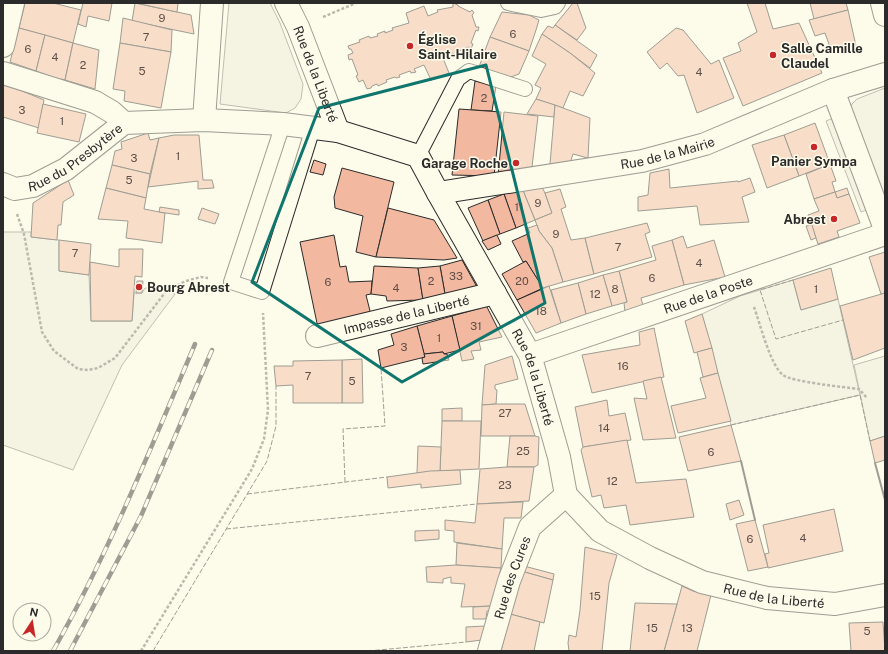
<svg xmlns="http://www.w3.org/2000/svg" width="888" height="654" viewBox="0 0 888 654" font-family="'Public Sans',sans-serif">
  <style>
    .green { fill: #ecebdb; stroke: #74746e }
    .parking { fill: #eceadb; stroke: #74746e }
    .building { fill: #f2b8a0; stroke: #2b2b2b }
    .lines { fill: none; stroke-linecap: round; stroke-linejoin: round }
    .service-casing { stroke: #2b2b2b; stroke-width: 16 }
    .minor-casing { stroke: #2b2b2b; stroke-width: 24 }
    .primary-casing { stroke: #2b2b2b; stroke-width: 24 }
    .path { stroke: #6a6964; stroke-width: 2.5; stroke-dasharray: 3 2; stroke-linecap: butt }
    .service { stroke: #fdfbea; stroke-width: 14 }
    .minor { stroke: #fdfbea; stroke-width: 22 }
    .primary { stroke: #fdfbea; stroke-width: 22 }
    .rail-casing { stroke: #2b2b2b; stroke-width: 4.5 }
    .rail { stroke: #fdfbea; stroke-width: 3; stroke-dasharray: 9; stroke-linecap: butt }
    .fence { stroke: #2b2b2b; stroke-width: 1; stroke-dasharray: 5 2; stroke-linecap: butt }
    .wall { stroke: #2b2b2b; stroke-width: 2 }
    .marked { fill: none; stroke: #0f766e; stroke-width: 3; stroke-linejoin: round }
    .poi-dot { fill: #c62828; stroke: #fdfbea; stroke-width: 1.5 }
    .labels { text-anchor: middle; stroke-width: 3; stroke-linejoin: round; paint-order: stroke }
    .number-label { font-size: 11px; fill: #5d4e48 }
    .poi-label { font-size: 13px; font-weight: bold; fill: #2b2b2b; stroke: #fdfbea; text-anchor: start }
    .street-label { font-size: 13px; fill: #2b2b2b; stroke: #fdfbea }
  </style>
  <rect width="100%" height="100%" fill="#fdfbea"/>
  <g class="green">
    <polygon points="229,3 270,3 280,23 303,84 301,99 295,108 286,113 220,104"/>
    <polygon points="3,232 31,232 31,237 59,240 59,271 89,275 91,321 132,321 134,293 142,293 145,288 167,290 175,294 122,365 73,470 3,445"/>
    <polygon points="793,280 801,310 838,299 860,395 731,425 702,314 740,296"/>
  </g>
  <g class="parking">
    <polygon points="885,88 885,205 850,109 852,104 857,99"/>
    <polygon points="836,117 872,208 861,212 826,121"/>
    <polygon points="885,356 885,436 870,441 854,365"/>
  </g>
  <g class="building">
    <polygon points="25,3 53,3 81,10 73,43 19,28"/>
    <polygon points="83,3 112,3 109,21 88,16 86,27 78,24"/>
    <polygon points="135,3 191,15 194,34 132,21"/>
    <polygon points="136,3 178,3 177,12"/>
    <polygon points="453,3 458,5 458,6 470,12 472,10 474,13 472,15 476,27 479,27 478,31 476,30 471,43 473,44 471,49 468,47 459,51 460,54 455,56 453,53 443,58 449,73 431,80 424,65 414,69 416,72 411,73 410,71 399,75 400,77 396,78 395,77 386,80 387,82 378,86 377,84 372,86 371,88 367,89 363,80 359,82 356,76 358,75 352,59 349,60 348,55 353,53 351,49 349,49 348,46 360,42 359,40 369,36 370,38 378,36 377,34 385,31 385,33 393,30 392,28 409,23 406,13 424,6 428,16 438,12 437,10 453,7"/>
    <polygon points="573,3 577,3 586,28 577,40 555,25"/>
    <polygon points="747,3 765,3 773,29 799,23 822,73 743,106 723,58 741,51 738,43 757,32"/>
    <polygon points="810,3 846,3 848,10 814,19"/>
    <polygon points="848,10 856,46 832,53 825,33 815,36 809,20"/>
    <polygon points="502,12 529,15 539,20 536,30 529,51 490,37"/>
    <polygon points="123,18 172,30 171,52 120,43"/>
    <polygon points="555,25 597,55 590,68 570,53 542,34 548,26 553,28"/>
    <polygon points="19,28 45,35 36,71 10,62"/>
    <polygon points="676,28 683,30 711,64 719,60 734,98 697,113 684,75 678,76 667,63 660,69 647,52"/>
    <polygon points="542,34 570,53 595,73 583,96 570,91 563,108 536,99 541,88 535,85 546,64 532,56"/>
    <polygon points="45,35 73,43 65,80 61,79 58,82 48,77 47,75 36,71"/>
    <polygon points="490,37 529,51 519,74 508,78 479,67"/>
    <polygon points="73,43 99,50 95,89 65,80"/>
    <polygon points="120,43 171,52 161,108 124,101 125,91 113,89"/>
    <polygon points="475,81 496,86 492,111 471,110"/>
    <polygon points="3,83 44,100 39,128 3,117"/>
    <polygon points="536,99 555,105 554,117 527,114"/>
    <polygon points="43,104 86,114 79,142 37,133"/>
    <polygon points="555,105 590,118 588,158 573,154 570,163 550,164"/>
    <polygon points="459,109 501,112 494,176 452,175"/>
    <polygon points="504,112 538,116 532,167 498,176"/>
    <polygon points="815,123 830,164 799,176 784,135"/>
    <polygon points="148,133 150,140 159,138 150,174 112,165 115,151 122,149 121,142"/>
    <polygon points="174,135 199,135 203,180 212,180 214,188 198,189 198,181 148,187 159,138"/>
    <polygon points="784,135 799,176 767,188 752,145"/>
    <polygon points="314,160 326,164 323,175 310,172"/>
    <polygon points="830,164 836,181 832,182 835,192 814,199 806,174"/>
    <polygon points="112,165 150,174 146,198 106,188"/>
    <polygon points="342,168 394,182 376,257 356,252 363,216 335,208 334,197"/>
    <polygon points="669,169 670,188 738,181 738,182 750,178 755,192 742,197 749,222 700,225 697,206 638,211 638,197 648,195 650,173"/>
    <polygon points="68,180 74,195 63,202 61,225 58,225 57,240 31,237 33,203"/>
    <polygon points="539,181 545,193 552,213 535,220 522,188"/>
    <polygon points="106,188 146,198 144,209 165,213 162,243 126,238 128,221 98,219"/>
    <polygon points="522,188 535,220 516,228 504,194"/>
    <polygon points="847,188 849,194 837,198 835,192"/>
    <polygon points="560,189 566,207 561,209 571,240 585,238 594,274 563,282 552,248 539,231 535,220 552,213 545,193"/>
    <polygon points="835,192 837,198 849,194 860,223 837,231 839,237 818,244 808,215 819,211 814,199"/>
    <polygon points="504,194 516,228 500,234 488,200"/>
    <polygon points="488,200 500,234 483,241 468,208"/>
    <polygon points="160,207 179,210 179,215 159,212"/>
    <polygon points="202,208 219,214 215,224 198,219"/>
    <polygon points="388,208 434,220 457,258 444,260 376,257"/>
    <polygon points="647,223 650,232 645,234 652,257 594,274 585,238"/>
    <polygon points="537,225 539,231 552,248 563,282 543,288 526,261 523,262 512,241 530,233 528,228"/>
    <polygon points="812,225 816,238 811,240 806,226"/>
    <polygon points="334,235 340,267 346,266 349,282 372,281 371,294 366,295 371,315 318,328 300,242"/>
    <polygon points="497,235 501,244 488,250 482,241"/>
    <polygon points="683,236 687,248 714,240 725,277 684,285 672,240"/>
    <polygon points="59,240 91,244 89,275 59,271"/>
    <polygon points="672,240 684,285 641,298 643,306 625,312 624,303 627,302 619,271 656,260 652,246"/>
    <polygon points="119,249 143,249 142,277 135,276 132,321 91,321 90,262 119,267"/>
    <polygon points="885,252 885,293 881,294 869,257"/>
    <polygon points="462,260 477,287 445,294 440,266"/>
    <polygon points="526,261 543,288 517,300 502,274"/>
    <polygon points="374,266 418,268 423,300 387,301 386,296 371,294"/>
    <polygon points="440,266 445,294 423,300 418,268"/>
    <polygon points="831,268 838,299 801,310 793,280"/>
    <polygon points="619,271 627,302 612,306 603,275"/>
    <polygon points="603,275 612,306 586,314 578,283"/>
    <polygon points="137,281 143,281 142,293 136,293"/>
    <polygon points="578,283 586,314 561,323 551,290"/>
    <polygon points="549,286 561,323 536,333 517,300"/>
    <polygon points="885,293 885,348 853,360 840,306"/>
    <polygon points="485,303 502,337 479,342 481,350 471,351 474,359 462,361 452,316 481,308"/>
    <polygon points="702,314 712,348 694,353 685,321"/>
    <polygon points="452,316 460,350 444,354 443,352 424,354 417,326"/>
    <polygon points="417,326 425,357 381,368 378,350 394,345 391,334"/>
    <polygon points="654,328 664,377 592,393 582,355 640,345 639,332"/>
    <polygon points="712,348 718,373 703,377 697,352"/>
    <polygon points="443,352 444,354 447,354 449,360 423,364 422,358 425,357 424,354"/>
    <polygon points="512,356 518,379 495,385 495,389 497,390 496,404 482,405 485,365"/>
    <polygon points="362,359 363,403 342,403 342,360"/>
    <polygon points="342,360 342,403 293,403 293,385 276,386 274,366 293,366 293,361"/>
    <polygon points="718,373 731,421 678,433 671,406 706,398 700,378"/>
    <polygon points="661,377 676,438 643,440 634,398 647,399 643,381"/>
    <polygon points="607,400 609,416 625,413 631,440 583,447 575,407"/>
    <polygon points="496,404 525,404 535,436 481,436 482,405"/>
    <polygon points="462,408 462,421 442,421 442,409"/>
    <polygon points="442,421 481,421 479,469 440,471"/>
    <polygon points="731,425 741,461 688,471 679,437"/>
    <polygon points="510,436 535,436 539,437 538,465 534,467 507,467"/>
    <polygon points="885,436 885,460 875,463 870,441"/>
    <polygon points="627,440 636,483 686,479 694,517 630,525 626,505 604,508 601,495 592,497 581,450 583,447"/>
    <polygon points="418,446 441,447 440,471 417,473"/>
    <polygon points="507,467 534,467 529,501 477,504 480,469"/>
    <polygon points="460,470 461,484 421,488 421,484 388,488 387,477 430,471"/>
    <polygon points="739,500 744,515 730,520 726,504"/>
    <polygon points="523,502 521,518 504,518 502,549 454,542 454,531 445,530 445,520 475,523 477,504"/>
    <polygon points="834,509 843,551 768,568 765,554 769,553 763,525"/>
    <polygon points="755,520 768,567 748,571 736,524"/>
    <polygon points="439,530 439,539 415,541 415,531"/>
    <polygon points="457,543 502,549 501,568 456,565"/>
    <polygon points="585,547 617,555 609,583 602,651 569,651 568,643 569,635 576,637 580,610"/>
    <polygon points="456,565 501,568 492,606 461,607 465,584 451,583 451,577 443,579 443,583 427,582 426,567"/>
    <polygon points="524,566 554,574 553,580 521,571"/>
    <polygon points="521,571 553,580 544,623 510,614"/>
    <polygon points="682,586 693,591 711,595 697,651 664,651"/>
    <polygon points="635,603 677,604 664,651 630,651"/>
    <polygon points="492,606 490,610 487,611 486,619 473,619 473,607"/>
    <polygon points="510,614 540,622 534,651 501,651"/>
    <polygon points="883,622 885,651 851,651 849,623"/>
    <polygon points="485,626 482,640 466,642 466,627"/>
  </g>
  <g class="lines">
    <g class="service-casing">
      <g id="service">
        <polyline points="508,3 541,10 555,7 558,3"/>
        <polyline points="283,124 231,282 262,292 313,128"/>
        <polyline points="418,156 458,79 469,71 525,89"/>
      </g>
    </g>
    <g class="minor-casing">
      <g id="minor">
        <path id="s1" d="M286 3 298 27 338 131"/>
        <polyline points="3,46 13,3"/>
        <polyline points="3,73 95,102 112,112 124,123"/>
        <polyline points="833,90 885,229"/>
        <polyline points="204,120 212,3"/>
        <path id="s2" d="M3 184 15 189 33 186 66 169 124 123 204 120 283 124 338 131 418 156 438 193 530 355 559 457 566 495 600 531 650 558 702 582 767 598 835 604 885 595"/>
        <path id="s3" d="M438 193 642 161 705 144 833 90 885 74"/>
        <path id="s4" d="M317 336 495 293"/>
        <path id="s5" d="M530 355 885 234"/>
        <path id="s6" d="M489 651 509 581 530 527 566 495"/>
      </g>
    </g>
    <g class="primary-casing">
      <polyline id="primary" points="882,3 885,15"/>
    </g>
    <g class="path">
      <polyline points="323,17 356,3"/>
      <polyline points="17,214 24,234 42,332 54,351 78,369 88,370 98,368 115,358 167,290 186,281 201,277 208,278"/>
      <path d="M754 307C760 323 770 365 783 375 793 382 843 387 859 389L867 398"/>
      <polyline points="141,651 252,469 264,439 268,410 263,313"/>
    </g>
    <use href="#service" class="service"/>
    <use href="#minor" class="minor"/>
    <use href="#primary" class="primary"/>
    <g class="rail-casing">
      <g id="rail">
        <path d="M53 651C109 552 151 448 195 344"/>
        <polyline points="70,651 141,516 212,350"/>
      </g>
    </g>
    <use href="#rail" class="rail"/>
    <g class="fence">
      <polyline points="793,280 760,290 776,339 843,320"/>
      <polyline points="731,425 860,395 870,441"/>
      <polyline points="345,482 343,429 385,426 381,368"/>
      <polyline points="247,494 387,477"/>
      <polyline points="226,529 477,504"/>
      <polyline points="153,651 267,461 276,426 276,386"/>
      <polyline points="368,651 466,642"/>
    </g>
    <g class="wall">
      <polyline points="741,461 755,520"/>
      <polyline points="875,463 885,500"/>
    </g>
  </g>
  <path d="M0 0H888V654H0ZM486 65 545 303 402 382 252 282 319 108Z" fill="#fdfbea" fill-opacity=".55" fill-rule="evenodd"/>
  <path class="marked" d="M486 65 545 303 402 382 252 282 319 108Z"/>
  <g class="poi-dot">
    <circle cx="410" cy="46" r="4"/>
    <circle cx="773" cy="55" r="4"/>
    <circle cx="814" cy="147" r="4"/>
    <circle cx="516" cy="163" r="4"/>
    <circle cx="834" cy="219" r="4"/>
    <circle cx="139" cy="287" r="4"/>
  </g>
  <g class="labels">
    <g class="number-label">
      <text x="162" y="22">9</text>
      <text x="513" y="38">6</text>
      <text x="146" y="41">7</text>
      <text x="28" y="53">6</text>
      <text x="55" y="61">4</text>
      <text x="83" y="69">2</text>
      <text x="142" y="75">5</text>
      <text x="699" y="76">4</text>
      <text x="484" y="102">2</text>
      <text x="22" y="114">3</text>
      <text x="62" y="125">1</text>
      <text x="178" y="160">1</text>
      <text x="134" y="162">3</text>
      <text x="129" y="184">5</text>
      <text x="538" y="207">9</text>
      <text x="519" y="211">11</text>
      <text x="556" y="238">9</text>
      <text x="618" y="251">7</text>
      <text x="75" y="257">7</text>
      <text x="699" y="267">4</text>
      <text x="456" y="280">33</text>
      <text x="652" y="282">6</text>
      <text x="431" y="285">2</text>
      <text x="522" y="285">20</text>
      <text x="328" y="286">6</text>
      <text x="396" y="292">4</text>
      <text x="615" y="293">8</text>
      <text x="816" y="293">1</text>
      <text x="595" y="298">12</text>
      <text x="541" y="315">18</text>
      <text x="476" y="330">31</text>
      <text x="439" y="342">1</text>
      <text x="404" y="351">3</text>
      <text x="623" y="370">16</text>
      <text x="308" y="380">7</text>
      <text x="352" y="385">5</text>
      <text x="505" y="417">27</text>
      <text x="604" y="432">14</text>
      <text x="523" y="455">25</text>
      <text x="711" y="456">6</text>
      <text x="612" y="485">12</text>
      <text x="505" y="489">23</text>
      <text x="803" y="542">4</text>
      <text x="750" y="543">6</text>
      <text x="595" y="600">15</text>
      <text x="652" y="632">15</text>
      <text x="687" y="632">13</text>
      <text x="867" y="635">5</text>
    </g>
    <g class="poi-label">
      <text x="418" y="44">Église<tspan x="418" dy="15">Saint-Hilaire</tspan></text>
      <text x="781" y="53">Salle Camille<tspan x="781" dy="15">Claudel</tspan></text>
      <text x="814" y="166" text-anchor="middle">Panier Sympa</text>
      <text x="508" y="168" text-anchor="end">Garage Roche</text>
      <text x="826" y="224" text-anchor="end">Abrest</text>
      <text x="147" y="292">Bourg Abrest</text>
    </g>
    <g class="street-label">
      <text dy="5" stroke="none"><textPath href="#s1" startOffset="77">Rue de la Liberté</textPath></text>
      <text dy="5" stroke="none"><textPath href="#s3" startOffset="233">Rue de la Mairie</textPath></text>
      <text dy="5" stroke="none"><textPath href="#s2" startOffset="82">Rue du Presbytère</textPath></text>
      <text dy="5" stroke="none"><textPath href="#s5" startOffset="188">Rue de la Poste</textPath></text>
      <text dy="5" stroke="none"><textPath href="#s4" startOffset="92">Impasse de la Liberté</textPath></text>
      <text dy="5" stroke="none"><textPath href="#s2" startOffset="691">Rue de la Liberté</textPath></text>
      <text dy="5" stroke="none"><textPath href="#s6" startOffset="77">Rue des Cures</textPath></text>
      <text dy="5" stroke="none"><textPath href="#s2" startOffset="1051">Rue de la Liberté</textPath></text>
    </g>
  </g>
  <rect width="888" height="654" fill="none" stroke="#2b2b2b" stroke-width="8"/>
  <g transform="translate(32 622) rotate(12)"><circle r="19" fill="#fdfbea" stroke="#a9a89e"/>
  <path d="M0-3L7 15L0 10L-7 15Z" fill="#c62828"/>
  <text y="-6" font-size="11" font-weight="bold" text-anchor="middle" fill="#2b2b2b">N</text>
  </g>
</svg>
